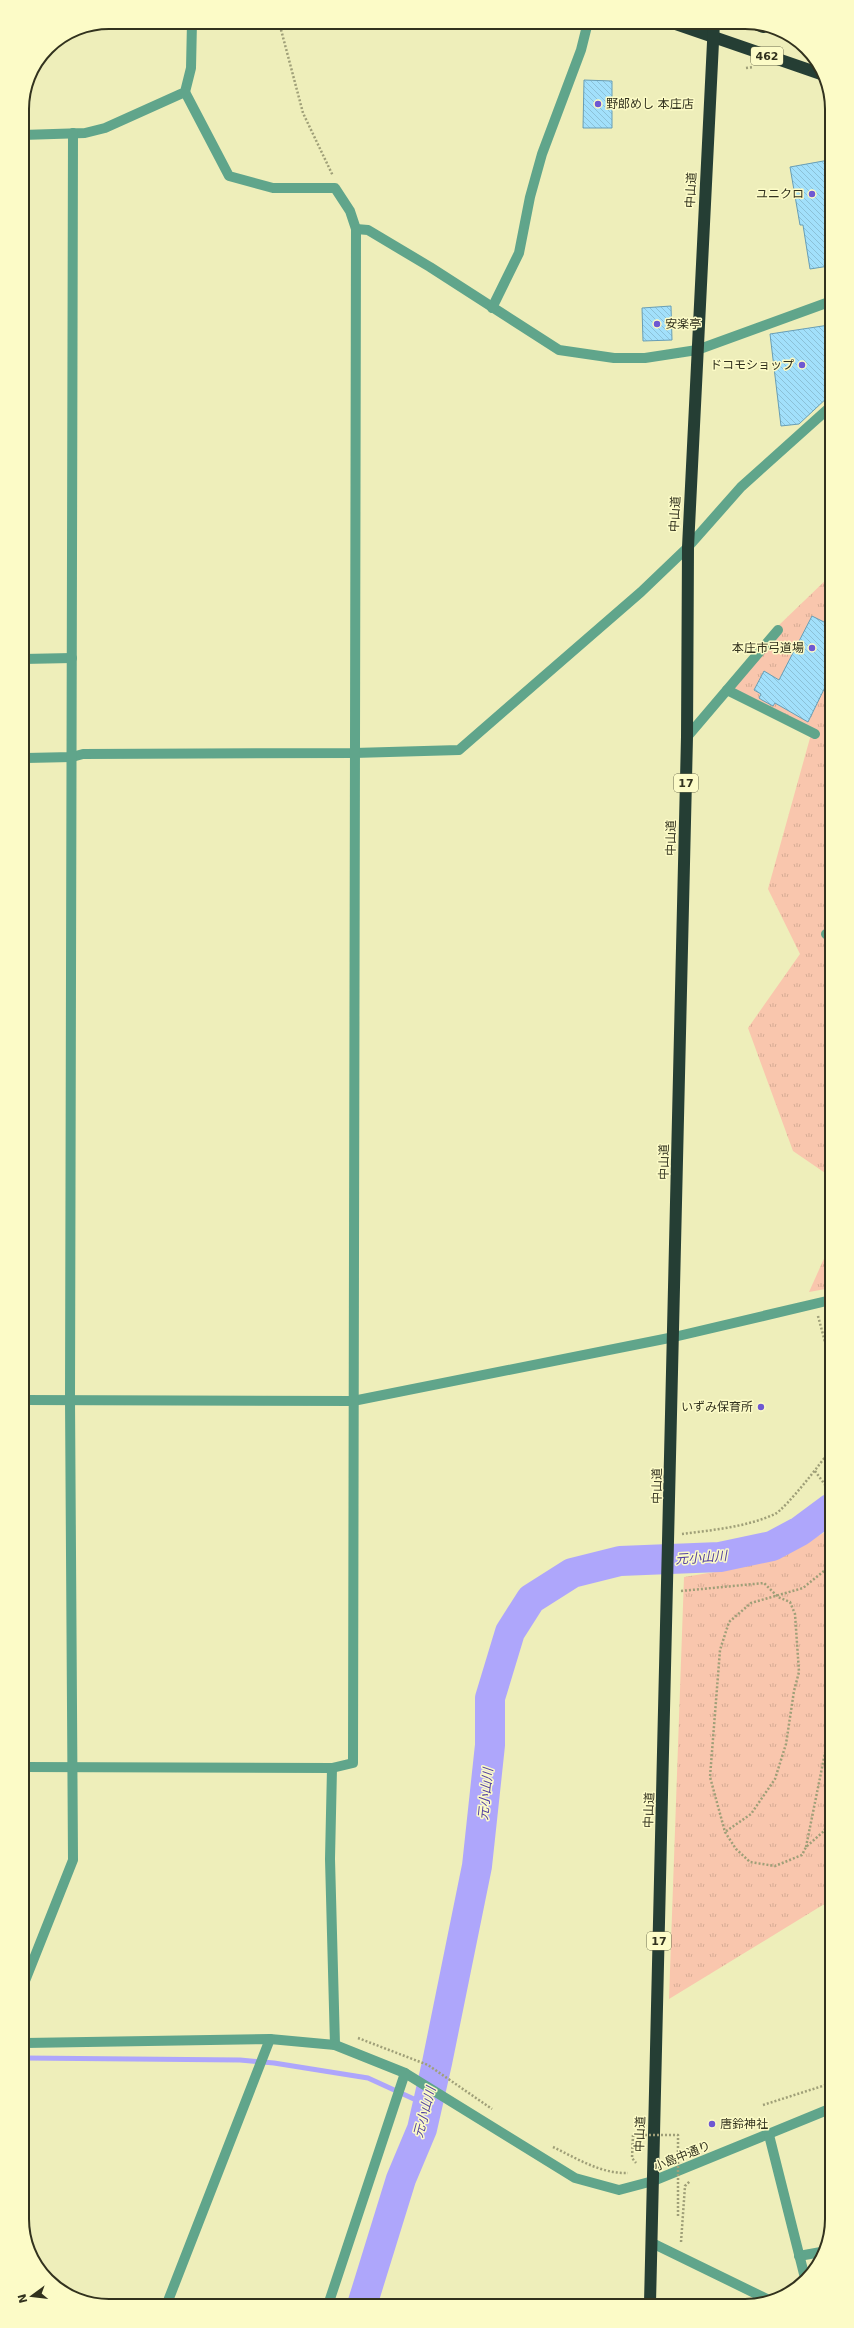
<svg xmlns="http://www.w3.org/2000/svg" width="854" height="2328" viewBox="0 0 854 2328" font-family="'DejaVu Sans','Noto Sans JP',sans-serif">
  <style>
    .park { fill: url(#park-tufts) }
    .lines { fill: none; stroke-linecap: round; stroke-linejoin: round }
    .stream { stroke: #aea6fb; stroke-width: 5 }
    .river { stroke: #aea6fb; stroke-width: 30 }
    .building { fill: url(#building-back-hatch); stroke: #689eb5 }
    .path { stroke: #9f9f78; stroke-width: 2.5; stroke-dasharray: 2 2; stroke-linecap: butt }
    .minor { stroke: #60a58b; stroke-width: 10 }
    .highway { stroke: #253e34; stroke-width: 12 }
    .path-bridge { stroke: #9f9f78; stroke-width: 2.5; stroke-dasharray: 2 2; stroke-linecap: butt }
    .poi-dot { fill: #6e58d2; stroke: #fcfbc7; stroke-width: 1.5 }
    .labels { text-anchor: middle; stroke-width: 3; stroke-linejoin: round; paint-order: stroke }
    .shield { fill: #fcfbc7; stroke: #6f6e51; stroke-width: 1 }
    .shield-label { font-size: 11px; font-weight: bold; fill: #32321e }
    .poi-label { font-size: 12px; fill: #32321e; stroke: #fcfbc7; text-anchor: end }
    .street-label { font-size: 12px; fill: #32321e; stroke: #fcfbc7 }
    .water-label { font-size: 13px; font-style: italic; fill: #5341a2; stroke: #fcfbc7 }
    .rim { fill: none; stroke: #32321e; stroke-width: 2 }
  </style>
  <defs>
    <pattern id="park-tufts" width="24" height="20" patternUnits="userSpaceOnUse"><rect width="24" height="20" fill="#f9c6ad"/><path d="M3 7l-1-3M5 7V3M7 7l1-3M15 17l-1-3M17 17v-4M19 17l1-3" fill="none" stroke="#d6ab94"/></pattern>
    <pattern id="building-back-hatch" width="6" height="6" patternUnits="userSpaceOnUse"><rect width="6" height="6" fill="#a2e0fb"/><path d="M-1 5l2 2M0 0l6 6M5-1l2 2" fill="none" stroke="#8cc1d7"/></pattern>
  </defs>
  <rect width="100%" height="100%" fill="#eeeeba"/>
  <g class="park">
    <polygon points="830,576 831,1177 793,1151 748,1028 800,954 768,889 810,738 814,730 732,689 783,631 778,626"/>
    <polygon points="831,1243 831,1288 809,1292"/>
    <polygon points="831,1529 832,1897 826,1903 669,1999 684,1577 727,1570 796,1548"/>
  </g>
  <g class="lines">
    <polyline class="stream" points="25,2058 240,2060 274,2063 368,2078 427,2105"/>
    <polyline class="river" points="362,2305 401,2179 422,2129 437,2063 477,1866 490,1745 490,1698 510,1632 531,1599 572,1573 620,1561 720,1557 772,1546 800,1531 831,1508"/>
  </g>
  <g class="building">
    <polygon points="584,80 612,81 612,128 583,128"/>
    <polygon points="829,160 829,266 810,269 803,225 800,225 790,167"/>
    <polygon points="671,306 672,340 643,341 642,308"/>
    <polygon points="829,325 829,396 799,424 781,426 770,334"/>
    <polygon points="812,616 830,625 830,677 808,722 775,703 773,706 762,700 759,698 761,694 754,690 764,671 779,680"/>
  </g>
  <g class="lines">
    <g class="path">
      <polyline points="279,22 303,113 333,176"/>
      <polyline points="746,68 753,67"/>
      <polyline points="818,1316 831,1364"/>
      <polyline points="815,1471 831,1493"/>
      <path d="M682 1534C712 1530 747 1527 775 1514 787 1507 821 1463 831 1449"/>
      <polyline points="824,1571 803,1588 751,1603 729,1622 720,1650 710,1777 725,1832 736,1849 750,1862 775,1866 802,1855 806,1847 824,1831 831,1816"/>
      <polyline points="681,1591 764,1583 778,1597 790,1602 795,1614 799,1672 794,1691 786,1744 775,1779 751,1814 725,1832"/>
      <polyline points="825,1752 831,1748"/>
      <polyline points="806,1847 826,1748 831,1737"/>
      <polyline points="358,2038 428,2065 492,2109"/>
      <polyline points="763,2105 832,2083"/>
      <polyline points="633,2135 632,2158 636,2163"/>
      <path d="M553 2147C576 2158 601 2174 628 2173"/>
      <polyline points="678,2216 678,2189"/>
      <polyline points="681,2242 685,2186 690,2181"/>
    </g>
    <g class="minor">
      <polyline points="22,135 85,133 105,128 185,92 191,68 192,22"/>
      <polyline points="356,229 368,230 430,267 559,350 614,358 645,358 697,350 829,302"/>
      <polyline points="492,308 519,253 530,197 542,154 581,50 588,22"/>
      <polyline points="23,659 72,658"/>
      <polyline points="727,690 815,734"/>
      <polyline points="687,737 778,630"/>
      <polyline points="26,758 72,757 83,754 354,753 459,750 641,592 688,547 741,487 829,408"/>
      <polyline points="826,934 830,937"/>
      <polyline points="24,1400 353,1401 674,1337 831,1300"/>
      <polyline points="24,1767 332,1768 353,1763 356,229 350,211 335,188 273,188 229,176 185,92"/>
      <polyline points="332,1768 330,1859 335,2045"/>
      <polyline points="25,1981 73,1860 70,1400 73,133"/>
      <polyline points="25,2043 270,2039 335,2045 405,2073 575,2178 619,2190 653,2181 832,2108"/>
      <polyline points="769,2135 805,2278"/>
      <polyline points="652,2243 771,2301"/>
      <polyline points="799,2256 821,2252"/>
      <polyline points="328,2305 405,2073"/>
      <polyline points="166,2306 270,2039"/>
    </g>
    <g class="highway">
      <polyline points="670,22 821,74"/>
      <polyline points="750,22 763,27"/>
      <polyline points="650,2303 687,737 688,547 714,22"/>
    </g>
    <polyline class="path-bridge" points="633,2135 678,2135 678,2189"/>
  </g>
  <g class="poi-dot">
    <circle cx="598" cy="104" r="4"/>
    <circle cx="812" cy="194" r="4"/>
    <circle cx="657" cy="324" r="4"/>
    <circle cx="802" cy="365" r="4"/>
    <circle cx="812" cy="648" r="4"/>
    <circle cx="761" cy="1407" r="4"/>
    <circle cx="712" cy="2124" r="4"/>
  </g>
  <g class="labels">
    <g class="shield">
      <rect x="751" y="47" width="32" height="18" rx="3"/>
      <rect x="674" y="774" width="24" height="18" rx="3"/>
      <rect x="647" y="1932" width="24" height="18" rx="3"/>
    </g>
    <g class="shield-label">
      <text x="767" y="60">462</text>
      <text x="686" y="787">17</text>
      <text x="659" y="1945">17</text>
    </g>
    <g class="poi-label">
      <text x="606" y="108" text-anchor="start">野郎めし 本庄店</text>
      <text x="804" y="198">ユニクロ</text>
      <text x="665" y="328" text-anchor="start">安楽亭</text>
      <text x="794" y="369">ドコモショップ</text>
      <text x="804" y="652">本庄市弓道場</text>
      <text x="753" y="1411">いずみ保育所</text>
      <text x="720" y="2128" text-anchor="start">唐鈴神社</text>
    </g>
    <g class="street-label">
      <text transform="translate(691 190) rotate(-87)" y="4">中山道</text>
      <text transform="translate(675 514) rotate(-87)" y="4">中山道</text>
      <text transform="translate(671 838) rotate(-89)" y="4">中山道</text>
      <text transform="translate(664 1162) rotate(-89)" y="4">中山道</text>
      <text transform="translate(657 1486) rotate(-89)" y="4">中山道</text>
      <text transform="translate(649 1810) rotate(-88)" y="4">中山道</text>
      <text transform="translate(640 2134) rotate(-88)" y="4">中山道</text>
      <text transform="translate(682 2156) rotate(-22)" y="4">小島中通り</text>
    </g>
    <g class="water-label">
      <text transform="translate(701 1557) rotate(-4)" y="5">元小山川</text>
      <text transform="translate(485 1794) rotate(-84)" y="5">元小山川</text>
      <text transform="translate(424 2112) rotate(-75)" y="5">元小山川</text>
    </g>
  </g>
  <path d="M0 0H854V2328H0ZM109 29H745A80 80 0 0 1 825 109V2219A80 80 0 0 1 745 2299H109A80 80 0 0 1 29 2219V109A80 80 0 0 1 109 29Z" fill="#fcfbc7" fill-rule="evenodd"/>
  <path class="rim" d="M109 29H745A80 80 0 0 1 825 109V2219A80 80 0 0 1 745 2299H109A80 80 0 0 1 29 2219V109A80 80 0 0 1 109 29Z"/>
  <g transform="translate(32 2296) rotate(255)" stroke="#fcfbc7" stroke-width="3" paint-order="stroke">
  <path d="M0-3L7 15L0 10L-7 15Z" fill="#32321e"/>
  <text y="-6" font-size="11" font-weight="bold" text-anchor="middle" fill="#32321e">N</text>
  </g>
</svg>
